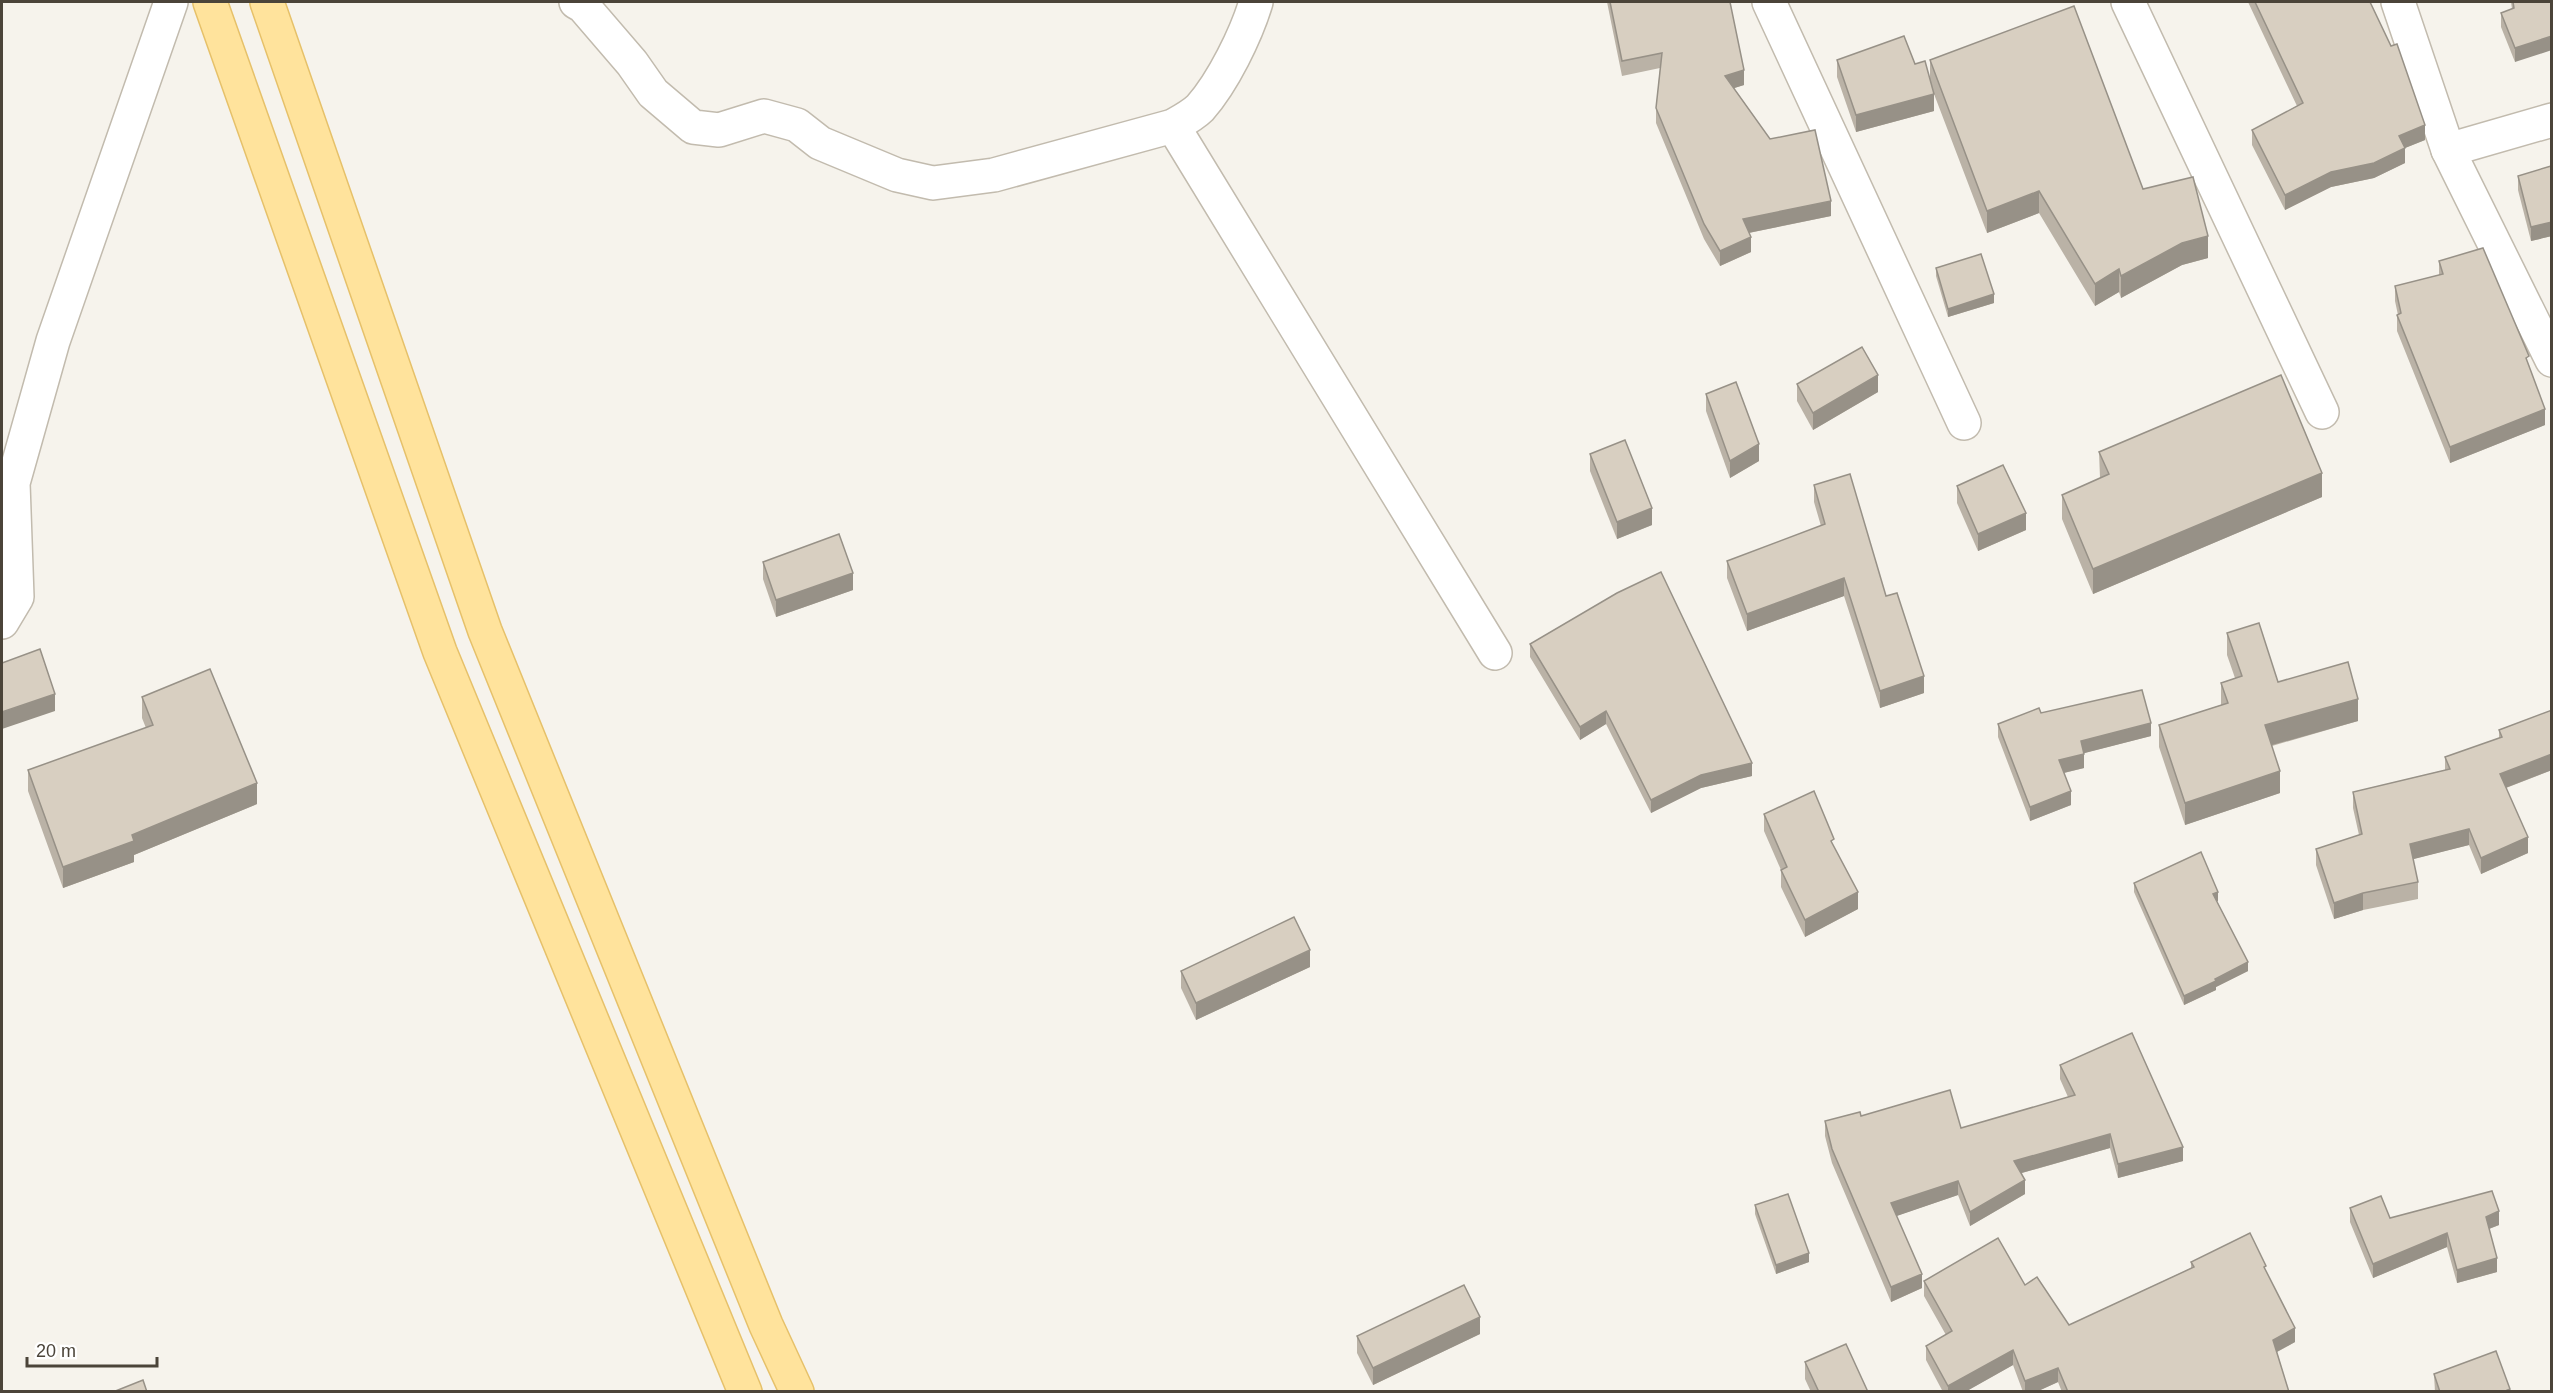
<svg xmlns="http://www.w3.org/2000/svg" width="2553" height="1393" viewBox="0 0 2553 1393" font-family="Arial,sans-serif">
  <style>
    .lines { fill: none; stroke-linecap: round; stroke-linejoin: round }
    .minor-casing { stroke: #c2bbae; stroke-width: 36 }
    .primary-casing { stroke: #e6c16a; stroke-width: 36 }
    .minor { stroke: #fff; stroke-width: 33 }
    .primary { stroke: #ffe39c; stroke-width: 33 }
    .wall { fill: #bab2a6 }
    .shaded-wall { fill: #979187 }
    .building { fill: #d8cfc1; stroke: #979187; stroke-width: 1.5 }
  </style>
  <rect width="100%" height="100%" fill="#f6f3ec"/>
  <g class="lines">
    <g class="minor-casing">
      <g id="minor">
        <path d="M576 2 583 6 632 63 653 93 693 127 719 130 764 116 797 125 820 143 897 175 933 183 994 175 1173 126C1182 121 1193 115 1200 108 1223 82 1246 35 1256 2"/>
        <polyline points="1769,2 1964,423"/>
        <polyline points="2128,2 2322,412"/>
        <polyline points="2398,2 2448,150 2552,360"/>
        <polyline points="1173,126 1495,653"/>
        <polyline points="2448,150 2552,120"/>
        <polyline points="2,622 17,597 13,483 53,341 171,2"/>
      </g>
    </g>
    <g class="primary-casing">
      <g id="primary">
        <polyline points="210,2 440,652 745,1392"/>
        <polyline points="267,2 485,631 766,1325 797,1392"/>
      </g>
    </g>
    <use href="#minor" class="minor"/>
    <use href="#primary" class="primary"/>
  </g>
  <g class="wall">
    <polygon points="1607,2 1730,2 1744,85 1734,88 1770,139 1831,216 1749,233 1751,252 1720,266 1704,239 1656,123 1656,108 1660,68 1622,76"/>
    <polygon points="2248,2 2370,2 2425,140 2405,148 2405,163 2374,178 2331,187 2285,210 2252,145 2252,130 2297,106"/>
    <polygon points="2511,2 2552,2 2515,62 2501,27 2501,13 2512,9"/>
    <polygon points="1837,60 1915,64 1930,78 1930,60 2143,189 2208,258 2182,265 2121,298 2119,292 2095,306 2039,213 1987,233 1934,94 1934,111 1856,132 1837,77"/>
    <polygon points="2552,168 2552,236 2531,241 2518,190 2518,176"/>
    <polygon points="2439,261 2529,365 2545,425 2450,463 2397,331 2397,315 2398,315 2395,301 2395,286 2439,275"/>
    <polygon points="1936,268 1994,303 1948,317 1936,276"/>
    <polygon points="1797,384 1878,392 1813,430 1797,401"/>
    <polygon points="1706,394 1759,461 1730,478 1706,411"/>
    <polygon points="2099,452 2322,497 2093,594 2062,519 2062,495 2100,478"/>
    <polygon points="1590,454 1652,525 1617,539 1590,471"/>
    <polygon points="1814,485 1924,693 1880,708 1844,596 1747,631 1727,578 1727,561 1821,526 1814,502"/>
    <polygon points="1957,486 2026,530 1978,551 1957,503"/>
    <polygon points="763,562 853,590 776,617 763,579"/>
    <polygon points="2227,633 2278,682 2358,721 2272,746 2280,793 2185,825 2159,747 2159,725 2221,705 2221,683 2235,678 2227,655"/>
    <polygon points="1530,644 1752,776 1701,788 1651,813 1606,724 1580,740 1530,657"/>
    <polygon points="142,697 257,804 134,855 134,862 63,888 28,791 28,770 146,728 142,718"/>
    <polygon points="2552,710 2552,770 2506,788 2528,853 2481,874 2469,845 2413,859 2418,882 2418,899 2363,910 2334,919 2316,865 2316,849 2359,835 2353,808 2353,792 2445,770 2445,757 2499,738 2499,730"/>
    <polygon points="2041,713 2151,736 2084,753 2084,768 2064,773 2071,805 2030,821 1998,737 1998,724"/>
    <polygon points="1764,814 1834,847 1858,909 1805,937 1781,887 1781,870 1764,831"/>
    <polygon points="2134,883 2218,901 2217,901 2248,971 2216,987 2216,990 2184,1005 2134,892"/>
    <polygon points="1310,967 1196,1020 1181,988 1181,971"/>
    <polygon points="2060,1065 2183,1161 2118,1178 2110,1148 2022,1173 2025,1194 1970,1226 1958,1195 1896,1216 1922,1288 1891,1302 1832,1163 1825,1136 1825,1121 1861,1116 1961,1128 2068,1097 2060,1079"/>
    <polygon points="2552,1165 2552,1187 2550,1183 2550,1166"/>
    <polygon points="1755,1205 1809,1262 1776,1274 1755,1214"/>
    <polygon points="2350,1208 2390,1218 2499,1225 2489,1229 2497,1272 2457,1283 2447,1247 2373,1278 2350,1222"/>
    <polygon points="2191,1262 2266,1271 2295,1342 2277,1352 2289,1392 2062,1392 2058,1382 2036,1392 2023,1392 2013,1365 1965,1392 1943,1392 1926,1360 1926,1346 1946,1335 1924,1296 1924,1281 2025,1285 2069,1325 2191,1268"/>
    <polygon points="1480,1334 1373,1385 1357,1353 1357,1336"/>
    <polygon points="1805,1362 1868,1392 1811,1392 1805,1379"/>
    <polygon points="2434,1374 2510,1392 2435,1392"/>
  </g>
  <g class="shaded-wall">
    <polygon points="2552,36 2552,50 2515,62 2515,48"/>
    <polygon points="1744,70 1744,85 1725,91 1725,76"/>
    <polygon points="1934,94 1934,111 1856,132 1856,115"/>
    <polygon points="2425,125 2425,140 2405,148 2405,163 2374,178 2331,187 2285,210 2285,195 2399,136"/>
    <polygon points="2039,191 2039,213 1987,233 1987,211"/>
    <polygon points="1831,201 1831,216 1743,234 1743,219"/>
    <polygon points="2552,222 2552,236 2531,241 2531,227"/>
    <polygon points="2208,236 2208,258 2182,265 2121,298 2121,276 2182,243"/>
    <polygon points="1751,237 1751,252 1720,266 1720,251"/>
    <polygon points="2119,269 2119,292 2095,306 2095,284"/>
    <polygon points="1994,294 1994,303 1948,317 1948,309"/>
    <polygon points="1878,375 1878,392 1813,430 1813,413"/>
    <polygon points="2545,409 2545,425 2450,463 2450,447"/>
    <polygon points="1759,444 1759,461 1730,478 1730,461"/>
    <polygon points="2322,473 2322,497 2093,594 2093,569"/>
    <polygon points="1652,508 1652,525 1617,539 1617,522"/>
    <polygon points="2026,513 2026,530 1978,551 1978,534"/>
    <polygon points="853,573 853,590 776,617 776,600"/>
    <polygon points="1844,578 1844,596 1747,631 1747,614"/>
    <polygon points="1924,676 1924,693 1880,708 1880,691"/>
    <polygon points="55,694 55,711 2,729 2,712"/>
    <polygon points="2358,699 2358,721 2265,747 2265,725"/>
    <polygon points="1606,711 1606,724 1580,740 1580,727"/>
    <polygon points="2151,723 2151,736 2081,754 2081,741"/>
    <polygon points="2084,754 2084,768 2059,774 2059,760"/>
    <polygon points="2552,754 2552,770 2500,790 2500,774"/>
    <polygon points="1752,763 1752,776 1701,788 1651,813 1651,800 1701,775"/>
    <polygon points="2280,771 2280,793 2185,825 2185,803"/>
    <polygon points="257,783 257,804 134,855 134,862 63,888 63,867 132,835"/>
    <polygon points="2071,791 2071,805 2030,821 2030,807"/>
    <polygon points="2469,829 2469,845 2410,860 2410,844"/>
    <polygon points="2528,837 2528,853 2481,874 2481,858"/>
    <polygon points="1858,892 1858,909 1805,937 1805,920"/>
    <polygon points="2218,892 2218,901 2213,903 2213,894"/>
    <polygon points="2363,893 2363,910 2334,919 2334,903"/>
    <polygon points="1310,950 1310,967 1196,1020 1196,1003"/>
    <polygon points="2248,962 2248,971 2216,987 2216,990 2184,1005 2184,996"/>
    <polygon points="2110,1134 2110,1148 2014,1175 2014,1161"/>
    <polygon points="2183,1147 2183,1161 2118,1178 2118,1164"/>
    <polygon points="2025,1180 2025,1194 1970,1226 1970,1212"/>
    <polygon points="1958,1181 1958,1195 1891,1218 1891,1203"/>
    <polygon points="2499,1211 2499,1225 2486,1230 2486,1217"/>
    <polygon points="2447,1233 2447,1247 2373,1278 2373,1264"/>
    <polygon points="1809,1253 1809,1262 1776,1274 1776,1265"/>
    <polygon points="2497,1258 2497,1272 2457,1283 2457,1270"/>
    <polygon points="1922,1274 1922,1288 1891,1302 1891,1287"/>
    <polygon points="1480,1317 1480,1334 1373,1385 1373,1368"/>
    <polygon points="2295,1328 2295,1342 2273,1354 2273,1340"/>
    <polygon points="2013,1350 2013,1365 1965,1392 1948,1392 1948,1386"/>
    <polygon points="2058,1368 2058,1382 2036,1392 2025,1392 2025,1381"/>
  </g>
  <g class="building">
    <polygon points="1610,2 1730,2 1744,70 1725,76 1770,139 1815,130 1831,201 1743,219 1751,237 1720,251 1704,224 1656,108 1662,53 1622,61"/>
    <polygon points="2255,2 2370,2 2391,46 2397,44 2425,125 2399,136 2405,148 2374,163 2331,172 2285,195 2252,130 2303,103"/>
    <polygon points="2513,2 2552,2 2552,36 2515,48 2501,13 2514,8"/>
    <polygon points="2074,6 2143,189 2193,177 2208,236 2182,243 2121,276 2119,269 2095,284 2039,191 1987,211 1930,60"/>
    <polygon points="1904,36 1915,64 1925,61 1934,94 1856,115 1837,60"/>
    <polygon points="2551,166 2552,222 2531,227 2518,176"/>
    <polygon points="2483,248 2529,356 2526,358 2545,409 2450,447 2397,315 2401,313 2395,286 2443,274 2439,261"/>
    <polygon points="1981,254 1994,294 1948,309 1936,268"/>
    <polygon points="1862,347 1878,375 1813,413 1797,384"/>
    <polygon points="2281,375 2322,473 2093,569 2062,495 2109,474 2099,452"/>
    <polygon points="1736,382 1759,444 1730,461 1706,394"/>
    <polygon points="1625,440 1652,508 1617,522 1590,454"/>
    <polygon points="2003,465 2026,513 1978,534 1957,486"/>
    <polygon points="1850,474 1886,596 1897,593 1924,676 1880,691 1844,578 1747,614 1727,561 1825,524 1814,485"/>
    <polygon points="839,534 853,573 776,600 763,562"/>
    <polygon points="1661,572 1752,763 1701,775 1651,800 1606,711 1580,727 1530,644 1617,593"/>
    <polygon points="2259,623 2278,682 2348,662 2358,699 2265,725 2280,771 2185,803 2159,725 2228,703 2221,683 2242,676 2227,633"/>
    <polygon points="40,649 55,694 2,712 2,663"/>
    <polygon points="210,669 257,783 132,835 134,841 63,867 28,770 153,725 142,697"/>
    <polygon points="2142,690 2151,723 2081,741 2084,754 2059,760 2071,791 2030,807 1998,724 2039,708 2041,713"/>
    <polygon points="2552,710 2552,754 2500,774 2528,837 2481,858 2469,829 2410,844 2418,882 2363,893 2334,903 2316,849 2362,834 2353,792 2450,769 2445,757 2502,737 2499,730"/>
    <polygon points="1814,791 1834,839 1831,841 1858,892 1805,920 1781,870 1787,867 1764,814"/>
    <polygon points="2201,852 2218,892 2213,894 2248,962 2215,979 2216,981 2184,996 2134,883"/>
    <polygon points="1294,917 1310,950 1196,1003 1181,971"/>
    <polygon points="2132,1033 2183,1147 2118,1164 2110,1134 2014,1161 2025,1180 1970,1212 1958,1181 1891,1203 1922,1274 1891,1287 1832,1149 1825,1121 1860,1112 1861,1116 1950,1090 1961,1128 2075,1095 2060,1065"/>
    <polygon points="2492,1191 2499,1211 2486,1217 2497,1258 2457,1270 2447,1233 2373,1264 2350,1208 2381,1196 2390,1218"/>
    <polygon points="1788,1194 1809,1253 1776,1265 1755,1205"/>
    <polygon points="2250,1233 2266,1266 2264,1267 2295,1328 2273,1340 2289,1392 2068,1392 2058,1368 2025,1381 2013,1350 1948,1386 1926,1346 1952,1331 1924,1281 1998,1238 2025,1285 2037,1277 2069,1325 2194,1267 2191,1262"/>
    <polygon points="1464,1285 1480,1317 1373,1368 1357,1336"/>
    <polygon points="1846,1344 1868,1392 1819,1392 1805,1362"/>
    <polygon points="2496,1351 2510,1389 2503,1392 2440,1392 2434,1374"/>
    <polygon points="143,1380 147,1392 113,1392"/>
  </g>
  <rect width="2553" height="1393" fill="none" stroke="#4b4439" stroke-width="6"/>
  <path d="M27 1357v9h130v-9" fill="none" stroke="#4b4439" stroke-width="3"/>
  <text x="36" y="1357" font-size="18" fill="#4b4439" stroke="#ffffff" stroke-width="4.5" paint-order="stroke">20 m</text>
</svg>
